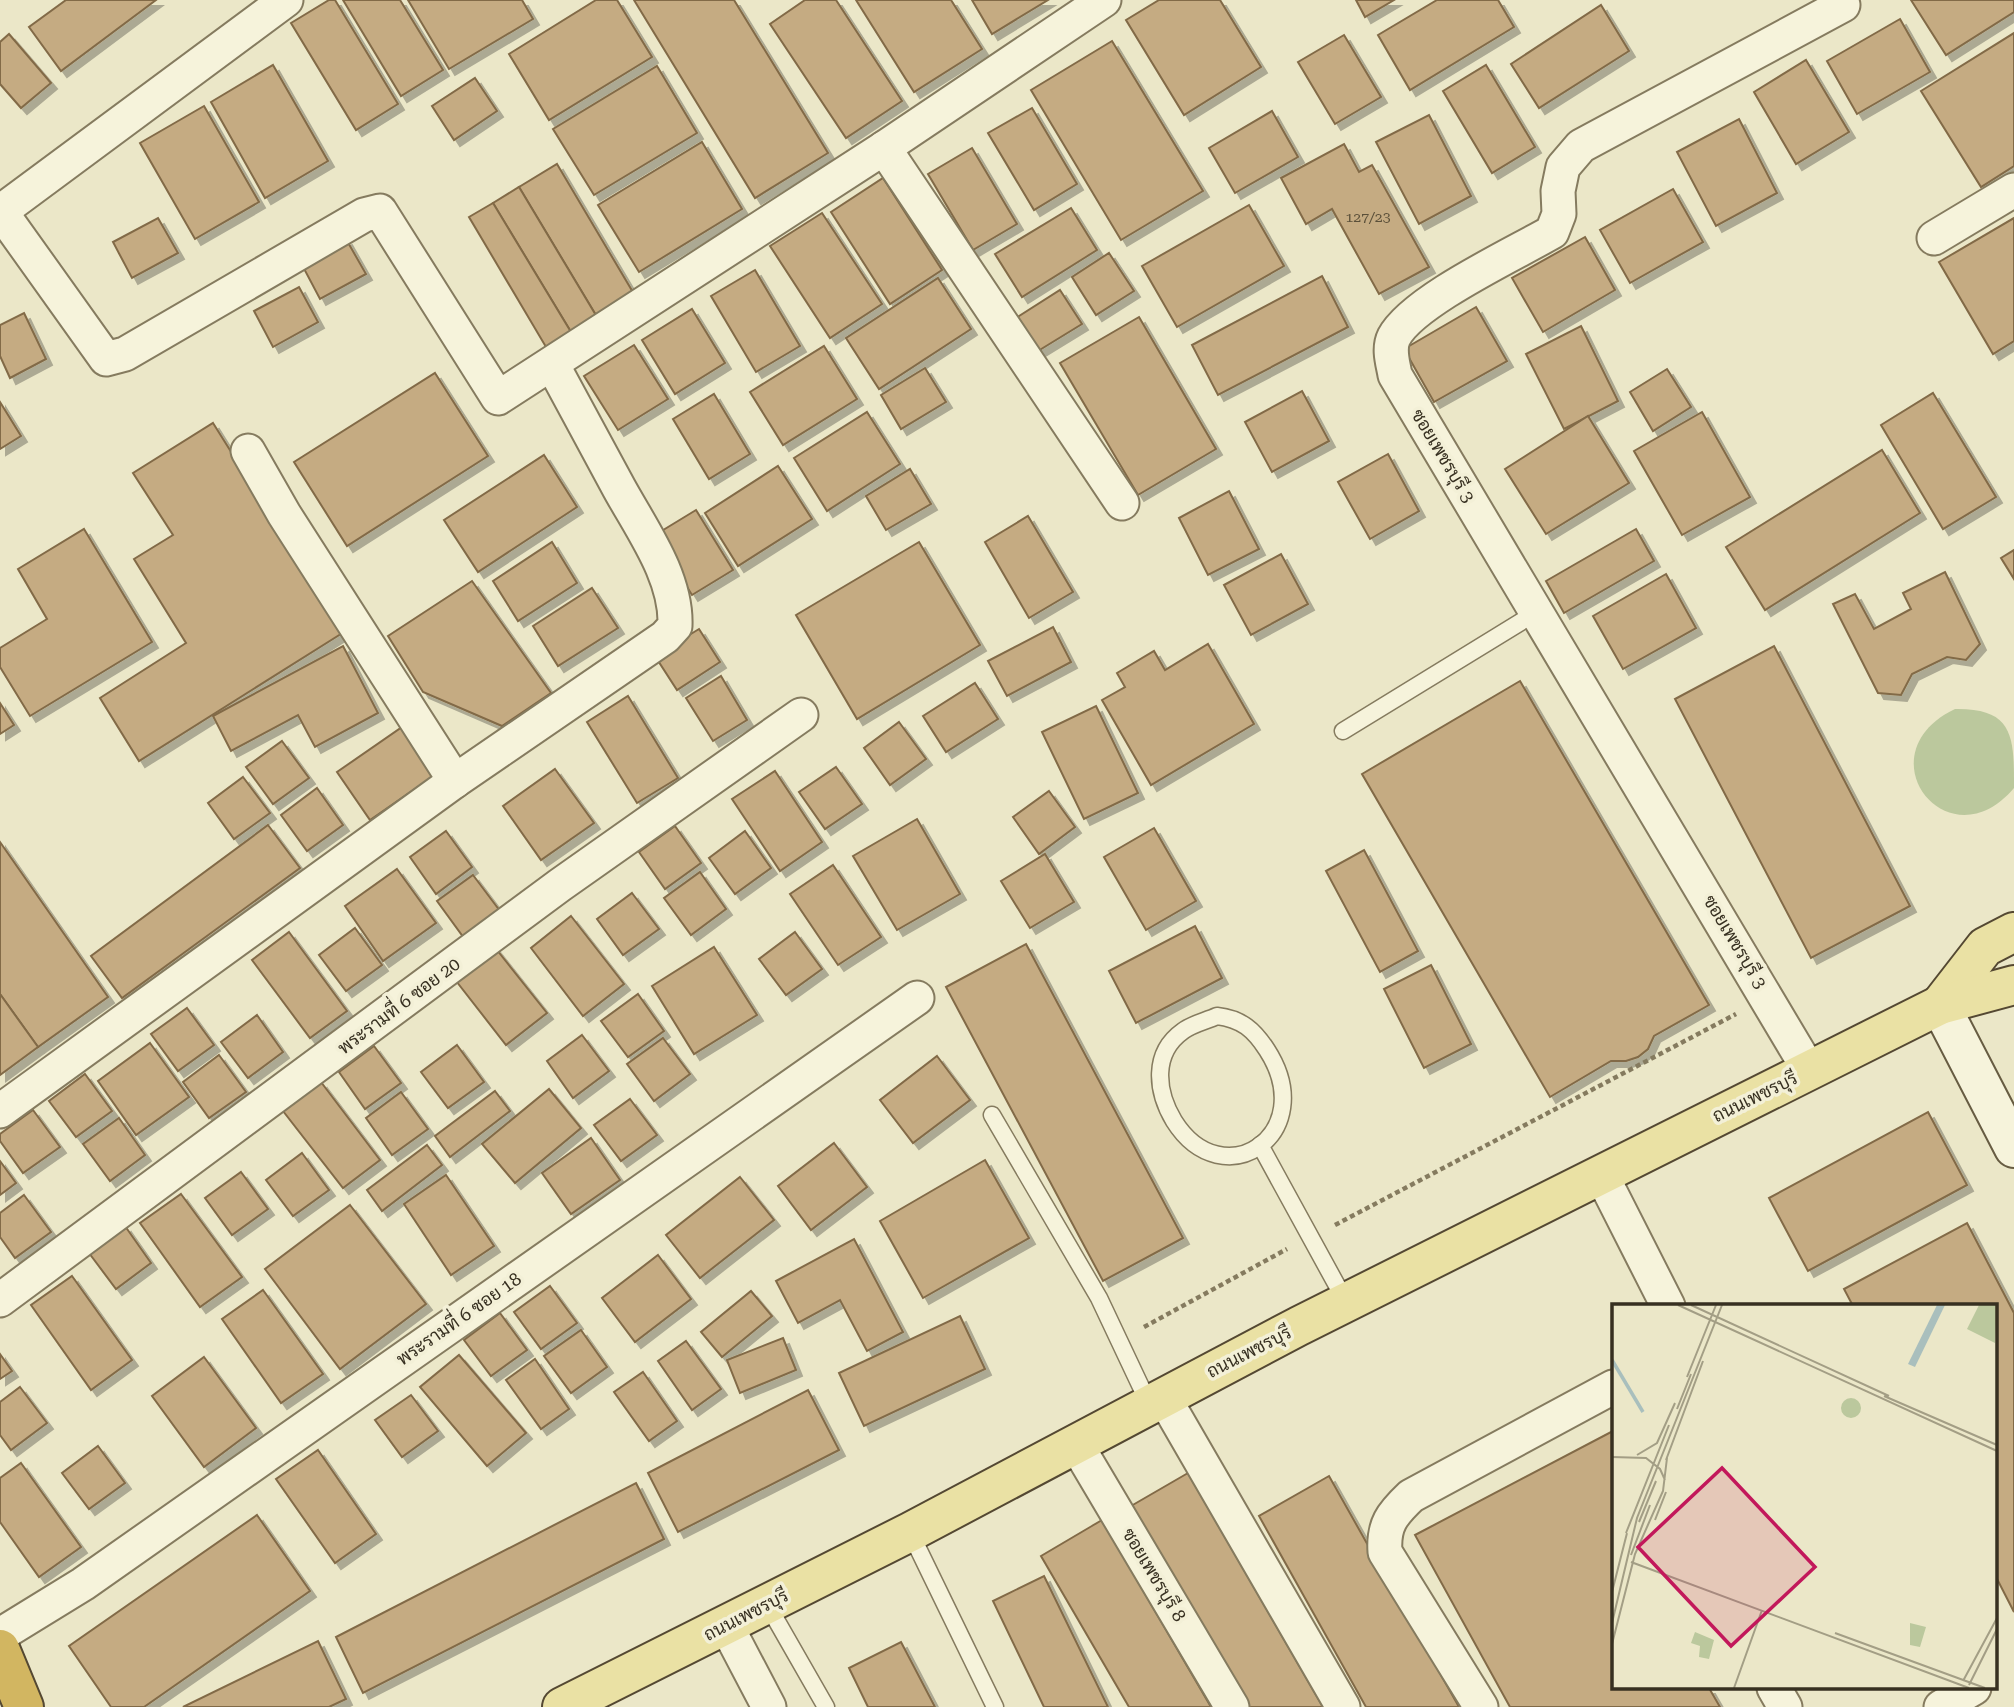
<svg xmlns="http://www.w3.org/2000/svg" width="2014" height="1707" viewBox="0 0 2014 1707" font-family="'Roboto Serif',Sarabun,serif">
  <style>
    .green { fill: #bbc89d }
    .building { fill: #c5ab82; stroke: #826a47; stroke-width: 2; filter: url(#shadow) }
    .lines { fill: none; stroke-linecap: round; stroke-linejoin: round }
    .service-casing { stroke: #857b5f; stroke-width: 19 }
    .minor-casing { stroke: #857b5f; stroke-width: 37 }
    .secondary-casing { stroke: #675c42; stroke-width: 42 }
    .primary-casing { stroke: #544832; stroke-width: 42 }
    .motorway-casing { stroke: #544832; stroke-width: 42 }
    .path { stroke: #857b5f; stroke-width: 4.5; stroke-dasharray: 5 3.5; stroke-linecap: butt }
    .service { stroke: #f6f3db; stroke-width: 16 }
    .minor { stroke: #f6f3db; stroke-width: 33 }
    .secondary { stroke: #f6f3db; stroke-width: 38 }
    .primary { stroke: #eae1a4; stroke-width: 38 }
    .motorway { stroke: #d2b661; stroke-width: 38 }
    .labels { text-anchor: middle; stroke-width: 7; stroke-linejoin: round; paint-order: stroke }
    .number-label { font-size: 14px; fill: #5a4f39 }
    .street-label { font-size: 18px; fill: #373021; stroke: #f3f0d7 }
    .inset-river { fill: none; stroke: #a9bfbd; stroke-width: 3.5 }
    .inset-road { fill: none; stroke: #a39e85; stroke-width: 2 }
    .view { fill: #c2185b; fill-opacity: 0.15; stroke: #c2185b; stroke-width: 3.5 }
    .inset-edge { fill: none; stroke: #373021; stroke-width: 3.5 }
  </style>
  <defs>
    <filter id="shadow"><feDropShadow dx="6" dy="6" stdDeviation="0" flood-color="#0004"/></filter>
  </defs>
  <rect width="100%" height="100%" fill="#ebe7c8"/>
  <path class="green" d="M1955 709C2014 708 2014 737 2014 788 1948 866 1861 754 1955 709Z"/>
  <g class="building">
    <polygon points="66,0 156,0 61,71 29,27"/>
    <polygon points="329,0 335,0 398,104 356,130 291,23"/>
    <polygon points="343,0 400,0 443,70 401,96"/>
    <polygon points="408,0 522,0 533,19 449,69"/>
    <polygon points="596,0 617,0 652,57 549,120 509,54"/>
    <polygon points="634,0 734,0 828,153 755,198"/>
    <polygon points="805,0 836,0 902,101 846,138 770,24"/>
    <polygon points="856,0 951,0 982,49 914,92"/>
    <polygon points="972,0 1048,0 992,34"/>
    <polygon points="1159,0 1220,0 1261,67 1184,115 1126,20"/>
    <polygon points="1356,0 1394,0 1365,17"/>
    <polygon points="1437,0 1498,0 1514,27 1410,90 1378,35"/>
    <polygon points="1911,0 2014,0 2014,12 1946,55"/>
    <polygon points="1601,5 1629,51 1539,108 1511,64"/>
    <polygon points="1900,19 1930,72 1857,114 1827,61"/>
    <polygon points="2014,33 2014,166 1981,187 1921,91"/>
    <polygon points="9,34 51,83 21,108 0,84 0,42"/>
    <polygon points="1344,35 1381,97 1335,124 1298,62"/>
    <polygon points="1112,41 1203,191 1121,240 1031,90"/>
    <polygon points="1806,60 1849,132 1796,164 1754,92"/>
    <polygon points="273,65 328,161 265,198 211,102"/>
    <polygon points="1486,65 1535,147 1492,173 1443,91"/>
    <polygon points="657,66 697,133 594,195 553,129"/>
    <polygon points="475,78 497,111 454,140 432,106"/>
    <polygon points="204,106 259,202 195,239 140,143"/>
    <polygon points="1032,108 1077,184 1034,210 988,133"/>
    <polygon points="1272,111 1298,157 1235,193 1209,148"/>
    <polygon points="1429,115 1471,196 1419,224 1376,142"/>
    <polygon points="1739,119 1777,193 1716,226 1677,152"/>
    <polygon points="702,142 742,209 639,272 598,205"/>
    <polygon points="1344,144 1359,172 1372,165 1429,267 1379,294 1332,209 1306,224 1281,178"/>
    <polygon points="972,148 1017,224 973,250 928,174"/>
    <polygon points="557,164 634,294 597,317 519,187"/>
    <polygon points="883,178 942,270 890,304 831,212"/>
    <polygon points="519,187 597,317 571,332 493,203"/>
    <polygon points="1673,189 1703,242 1630,283 1600,230"/>
    <polygon points="493,203 571,332 546,347 469,217"/>
    <polygon points="1249,205 1284,266 1177,327 1142,266"/>
    <polygon points="1071,208 1097,250 1022,297 995,254"/>
    <polygon points="822,213 882,304 830,338 770,246"/>
    <polygon points="158,218 178,253 132,278 113,242"/>
    <polygon points="2014,218 2014,341 1993,354 1939,262"/>
    <polygon points="1585,237 1615,290 1543,332 1512,278"/>
    <polygon points="346,239 366,274 320,299 301,263"/>
    <polygon points="1109,253 1134,291 1096,315 1072,277"/>
    <polygon points="755,270 800,346 756,372 711,296"/>
    <polygon points="1322,276 1348,327 1218,395 1192,345"/>
    <polygon points="938,278 971,329 879,389 846,338"/>
    <polygon points="299,287 318,322 273,347 254,311"/>
    <polygon points="1060,290 1082,324 1038,351 1016,318"/>
    <polygon points="1476,307 1507,361 1434,402 1404,349"/>
    <polygon points="692,309 725,363 675,394 642,340"/>
    <polygon points="24,313 46,359 10,378 0,356 0,325"/>
    <polygon points="1139,317 1216,449 1138,495 1060,363"/>
    <polygon points="1581,326 1618,401 1564,429 1526,354"/>
    <polygon points="634,345 668,399 618,430 584,376"/>
    <polygon points="824,346 857,399 783,445 750,392"/>
    <polygon points="925,368 946,402 901,429 881,395"/>
    <polygon points="1667,369 1691,407 1653,431 1630,392"/>
    <polygon points="435,373 488,456 347,546 294,462"/>
    <polygon points="1302,391 1329,441 1272,472 1245,422"/>
    <polygon points="1933,393 1996,497 1943,529 1881,425"/>
    <polygon points="714,394 750,454 709,479 673,419"/>
    <polygon points="0,402 21,436 0,449"/>
    <polygon points="867,412 900,464 827,511 794,458"/>
    <polygon points="1702,412 1750,497 1682,535 1634,451"/>
    <polygon points="1588,416 1629,483 1546,534 1505,469"/>
    <polygon points="213,423 344,632 139,761 100,698 186,643 134,559 173,535 133,473"/>
    <polygon points="1882,450 1920,513 1765,610 1726,547"/>
    <polygon points="1388,454 1419,511 1370,539 1338,482"/>
    <polygon points="544,455 577,507 478,572 444,520"/>
    <polygon points="778,466 812,519 738,566 705,513"/>
    <polygon points="910,469 931,504 886,530 866,496"/>
    <polygon points="1229,491 1259,549 1208,575 1179,518"/>
    <polygon points="696,510 733,570 692,595 655,535"/>
    <polygon points="1028,516 1073,592 1029,618 985,542"/>
    <polygon points="84,529 152,642 30,716 0,667 0,648 47,619 18,569"/>
    <polygon points="1636,529 1654,561 1564,613 1546,581"/>
    <polygon points="552,542 577,583 518,621 493,581"/>
    <polygon points="919,542 980,645 857,719 796,615"/>
    <polygon points="2014,550 2014,579 2001,558"/>
    <polygon points="1281,554 1308,604 1251,635 1224,585"/>
    <polygon points="1945,572 1980,644 1966,660 1947,657 1912,674 1901,695 1878,693 1833,604 1855,594 1874,629 1911,609 1903,593"/>
    <polygon points="1666,574 1696,628 1623,669 1593,616"/>
    <polygon points="472,581 551,693 502,726 423,692 388,636"/>
    <polygon points="592,588 618,628 558,666 533,626"/>
    <polygon points="1053,627 1071,662 1007,696 988,661"/>
    <polygon points="699,629 720,662 677,690 655,656"/>
    <polygon points="1208,644 1254,724 1151,785 1102,700 1125,687 1117,673 1154,651 1165,670"/>
    <polygon points="343,646 378,713 315,747 298,715 231,751 213,716"/>
    <polygon points="1774,646 1910,906 1811,958 1675,699"/>
    <polygon points="721,676 747,720 713,741 686,698"/>
    <polygon points="1520,681 1709,1005 1654,1036 1648,1049 1638,1057 1626,1061 1611,1061 1550,1097 1362,774"/>
    <polygon points="975,683 998,719 946,752 923,716"/>
    <polygon points="628,696 678,778 637,803 587,722"/>
    <polygon points="0,703 14,725 0,734"/>
    <polygon points="1096,706 1138,793 1084,819 1042,732"/>
    <polygon points="899,722 926,759 890,785 864,748"/>
    <polygon points="405,725 438,773 370,820 337,772"/>
    <polygon points="282,741 309,778 273,804 246,767"/>
    <polygon points="836,767 862,804 825,829 799,792"/>
    <polygon points="555,769 594,823 541,860 503,806"/>
    <polygon points="775,771 822,842 780,871 732,799"/>
    <polygon points="243,777 270,813 234,839 208,803"/>
    <polygon points="317,788 343,825 307,851 281,815"/>
    <polygon points="1049,791 1075,827 1039,854 1013,817"/>
    <polygon points="917,819 960,894 897,930 853,856"/>
    <polygon points="268,825 300,868 122,998 91,956"/>
    <polygon points="675,826 701,863 665,889 639,852"/>
    <polygon points="1154,828 1196,901 1146,930 1104,857"/>
    <polygon points="446,831 472,867 436,894 410,857"/>
    <polygon points="745,831 771,868 735,894 709,858"/>
    <polygon points="0,842 108,997 38,1047 0,994"/>
    <polygon points="1364,850 1418,951 1380,972 1326,871"/>
    <polygon points="1045,854 1074,902 1030,928 1001,881"/>
    <polygon points="833,865 881,937 838,965 790,894"/>
    <polygon points="397,869 436,923 383,961 345,906"/>
    <polygon points="700,872 726,909 691,935 664,898"/>
    <polygon points="473,875 500,911 464,938 437,901"/>
    <polygon points="632,893 659,929 623,955 597,919"/>
    <polygon points="571,916 624,984 583,1016 531,948"/>
    <polygon points="1195,926 1222,978 1136,1023 1109,971"/>
    <polygon points="355,928 382,965 346,991 319,955"/>
    <polygon points="289,932 347,1011 310,1038 252,960"/>
    <polygon points="795,932 822,969 786,995 759,959"/>
    <polygon points="1026,944 1183,1238 1103,1281 946,987"/>
    <polygon points="493,945 547,1013 506,1045 453,977"/>
    <polygon points="714,947 757,1015 694,1054 652,986"/>
    <polygon points="1431,965 1471,1044 1424,1068 1384,989"/>
    <polygon points="0,994 38,1047 0,1075"/>
    <polygon points="638,994 664,1031 628,1057 601,1021"/>
    <polygon points="187,1008 214,1045 178,1071 151,1034"/>
    <polygon points="257,1015 283,1052 248,1078 221,1042"/>
    <polygon points="582,1035 609,1071 573,1098 547,1061"/>
    <polygon points="663,1038 690,1074 654,1101 627,1064"/>
    <polygon points="150,1043 189,1097 136,1135 98,1081"/>
    <polygon points="457,1045 484,1082 448,1108 421,1072"/>
    <polygon points="374,1046 401,1083 365,1109 339,1072"/>
    <polygon points="219,1055 246,1092 209,1118 183,1082"/>
    <polygon points="937,1056 970,1100 913,1143 880,1100"/>
    <polygon points="85,1074 112,1111 76,1137 49,1101"/>
    <polygon points="321,1082 380,1160 343,1188 283,1111"/>
    <polygon points="549,1089 581,1128 515,1183 482,1144"/>
    <polygon points="495,1091 510,1111 450,1157 435,1136"/>
    <polygon points="401,1092 428,1129 392,1155 366,1118"/>
    <polygon points="630,1099 657,1135 621,1161 594,1125"/>
    <polygon points="33,1110 60,1147 23,1173 0,1141 0,1134"/>
    <polygon points="1928,1112 1967,1185 1808,1271 1769,1198"/>
    <polygon points="119,1118 145,1155 110,1181 83,1144"/>
    <polygon points="591,1138 620,1180 571,1214 542,1173"/>
    <polygon points="834,1143 867,1187 811,1230 778,1186"/>
    <polygon points="427,1145 442,1165 382,1211 367,1190"/>
    <polygon points="302,1153 329,1190 293,1216 266,1180"/>
    <polygon points="985,1160 1029,1238 923,1298 880,1221"/>
    <polygon points="0,1161 16,1183 0,1195"/>
    <polygon points="241,1172 268,1209 232,1235 205,1198"/>
    <polygon points="446,1175 494,1246 451,1275 404,1204"/>
    <polygon points="740,1177 774,1220 700,1278 666,1235"/>
    <polygon points="181,1194 242,1277 200,1307 140,1223"/>
    <polygon points="24,1195 51,1232 15,1258 0,1237 0,1213"/>
    <polygon points="350,1205 426,1304 340,1369 265,1269"/>
    <polygon points="1967,1223 2014,1313 2014,1612 1995,1575 1995,1306 1853,1306 1844,1289"/>
    <polygon points="125,1226 151,1263 116,1289 89,1253"/>
    <polygon points="854,1239 903,1332 867,1351 840,1300 798,1323 776,1281"/>
    <polygon points="658,1255 691,1299 635,1342 602,1298"/>
    <polygon points="72,1276 132,1360 91,1390 31,1305"/>
    <polygon points="550,1286 577,1323 541,1349 514,1312"/>
    <polygon points="263,1290 323,1374 281,1403 222,1319"/>
    <polygon points="751,1291 772,1316 722,1357 701,1332"/>
    <polygon points="500,1313 527,1350 491,1376 464,1340"/>
    <polygon points="960,1316 985,1369 864,1426 839,1373"/>
    <polygon points="581,1330 607,1367 571,1393 544,1356"/>
    <polygon points="783,1338 796,1370 740,1393 727,1360"/>
    <polygon points="686,1341 721,1389 692,1410 658,1361"/>
    <polygon points="0,1354 12,1371 0,1379"/>
    <polygon points="459,1355 526,1433 487,1466 420,1387"/>
    <polygon points="204,1357 256,1428 204,1467 152,1396"/>
    <polygon points="535,1359 569,1409 541,1429 506,1380"/>
    <polygon points="643,1372 677,1421 649,1441 614,1392"/>
    <polygon points="20,1387 47,1423 11,1450 0,1435 0,1402"/>
    <polygon points="808,1390 839,1450 678,1532 648,1473"/>
    <polygon points="411,1395 438,1431 402,1457 375,1420"/>
    <polygon points="1613,1431 1613,1688 1709,1688 1720,1707 1510,1707 1415,1535"/>
    <polygon points="98,1446 125,1483 89,1509 62,1473"/>
    <polygon points="318,1450 376,1534 335,1563 276,1479"/>
    <polygon points="21,1463 81,1547 39,1577 0,1522 0,1478"/>
    <polygon points="1188,1473 1323,1707 1247,1707 1131,1506"/>
    <polygon points="1329,1476 1459,1707 1366,1707 1259,1516"/>
    <polygon points="636,1483 664,1539 363,1693 336,1637"/>
    <polygon points="257,1515 310,1591 144,1707 111,1707 69,1646"/>
    <polygon points="1102,1520 1211,1707 1129,1707 1041,1556"/>
    <polygon points="1044,1576 1108,1707 1044,1707 993,1601"/>
    <polygon points="318,1641 346,1699 329,1707 183,1707"/>
    <polygon points="901,1642 935,1707 868,1707 849,1668"/>
  </g>
  <g class="lines">
    <g class="service-casing">
      <g id="service">
        <polyline points="1343,731 1537,612"/>
        <path d="M1217 1016C1242 1019 1254 1030 1267 1050 1321 1134 1223 1199 1174 1121 1156 1091 1152 1053 1183 1031 1192 1024 1206 1021 1217 1016Z"/>
        <polyline points="992,1115 1099,1298 1149,1404"/>
        <polyline points="1260,1145 1346,1302"/>
        <polyline points="910,1532 995,1707"/>
        <polyline points="767,1604 826,1707"/>
      </g>
    </g>
    <g class="minor-casing">
      <g id="minor">
        <polyline points="884,148 1122,503"/>
        <polyline points="0,212 286,0"/>
        <polyline points="1,212 106,359 125,354 364,215 380,211 498,398 884,148 1104,0"/>
        <polyline points="1934,238 2014,190"/>
        <polyline points="248,451 284,514 455,781"/>
        <path d="M1809 1070 1395 375C1393 363 1388 349 1394 337 1413 301 1514 254 1552 232L1559 214 1558 191 1563 167 1581 146 1843 5"/>
        <path d="M0 1111 455 781 665 637 675 626C677 577 642 530 619 488 597 447 574 405 552 364"/>
        <polyline points="1601,1174 1668,1306"/>
        <polyline points="0,1300 560,885 801,715"/>
        <polyline points="1163,1396 1343,1707"/>
        <polyline points="1076,1444 1232,1707"/>
        <polyline points="726,1625 769,1707"/>
        <polyline points="0,1635 83,1584 917,998"/>
        <polyline points="1774,1688 1785,1707"/>
        <path d="M1481 1707 1385 1552C1383 1525 1392 1514 1411 1496L1613 1387"/>
        <polyline points="1941,1707 1974,1688"/>
      </g>
    </g>
    <g class="secondary-casing">
      <polyline id="secondary" points="1940,1005 2014,1148"/>
    </g>
    <g class="primary-casing">
      <g id="primary">
        <polyline points="1940,1005 1985,947 2014,932"/>
        <polyline points="562,1707 910,1532 1299,1326 1940,1005 2014,985"/>
      </g>
    </g>
    <g class="motorway-casing">
      <polyline id="motorway" points="0,1649 24,1707"/>
    </g>
    <g class="path">
      <polyline points="1335,1225 1736,1014"/>
      <polyline points="1144,1327 1287,1249"/>
    </g>
    <use href="#service" class="service"/>
    <use href="#minor" class="minor"/>
    <use href="#secondary" class="secondary"/>
    <use href="#primary" class="primary"/>
    <use href="#motorway" class="motorway"/>
  </g>
  <g class="labels">
    <g class="number-label">
      <text x="1368" y="222">127/23</text>
    </g>
    <g class="street-label">
      <text transform="translate(1443 456) rotate(59)" y="6">ซอยเพชรบุรี 3</text>
      <text transform="translate(1735 942) rotate(59)" y="6">ซอยเพชรบุรี 3</text>
      <text transform="translate(399 1006) rotate(-37)" y="6">พระรามที่ 6 ซอย 20</text>
      <text transform="translate(1755 1097) rotate(-26)" y="6">ถนนเพชรบุรี</text>
      <text transform="translate(459 1319) rotate(-35)" y="6">พระรามที่ 6 ซอย 18</text>
      <text transform="translate(1249 1352) rotate(-27)" y="6">ถนนเพชรบุรี</text>
      <text transform="translate(1154 1575) rotate(59)" y="6">ซอยเพชรบุรี 8</text>
      <text transform="translate(746 1615) rotate(-27)" y="6">ถนนเพชรบุรี</text>
    </g>
  </g>
  <g transform="translate(1612 1304)">
    <rect width="385" height="385" fill="#ebe7c8"/>
    <path d="M367 1H385L383 39 355 25ZM229 104a10 10 0 1 1 20 0a10 10 0 1 1-20 0ZM298 319 314 323 308 343 298 341ZM83 328 102 336 97 355 87 353 88 342 79 339Z" fill="#bbc89d"/>
    <path d="M325 1H333L303 63 296 60Z" fill="#a9bfbd"/>
    <path class="inset-river" d="M0 56 31 108"/>
    <path class="inset-road" d="M66 1 385 147M79 1 277 92M75 73 104 1M272 92 385 141M65 105 79 70M25 151 45 139 63 99M0 153 34 154 48 165 53 176M54 156 91 57M43 216 54 188M27 218 44 177M14 229 57 121M19 251 38 201M19 258 357 384M0 288 15 229M0 319 25 214 110 1M223 329 373 384M0 340 23 250 51 187 55 154M351 377 385 314M357 381 385 325M122 384 150 306"/>
    <path class="view" d="M110 164 203 263 119 342 26 243Z"/>
    <rect width="385" height="385" class="inset-edge"/>
  </g>
</svg>
